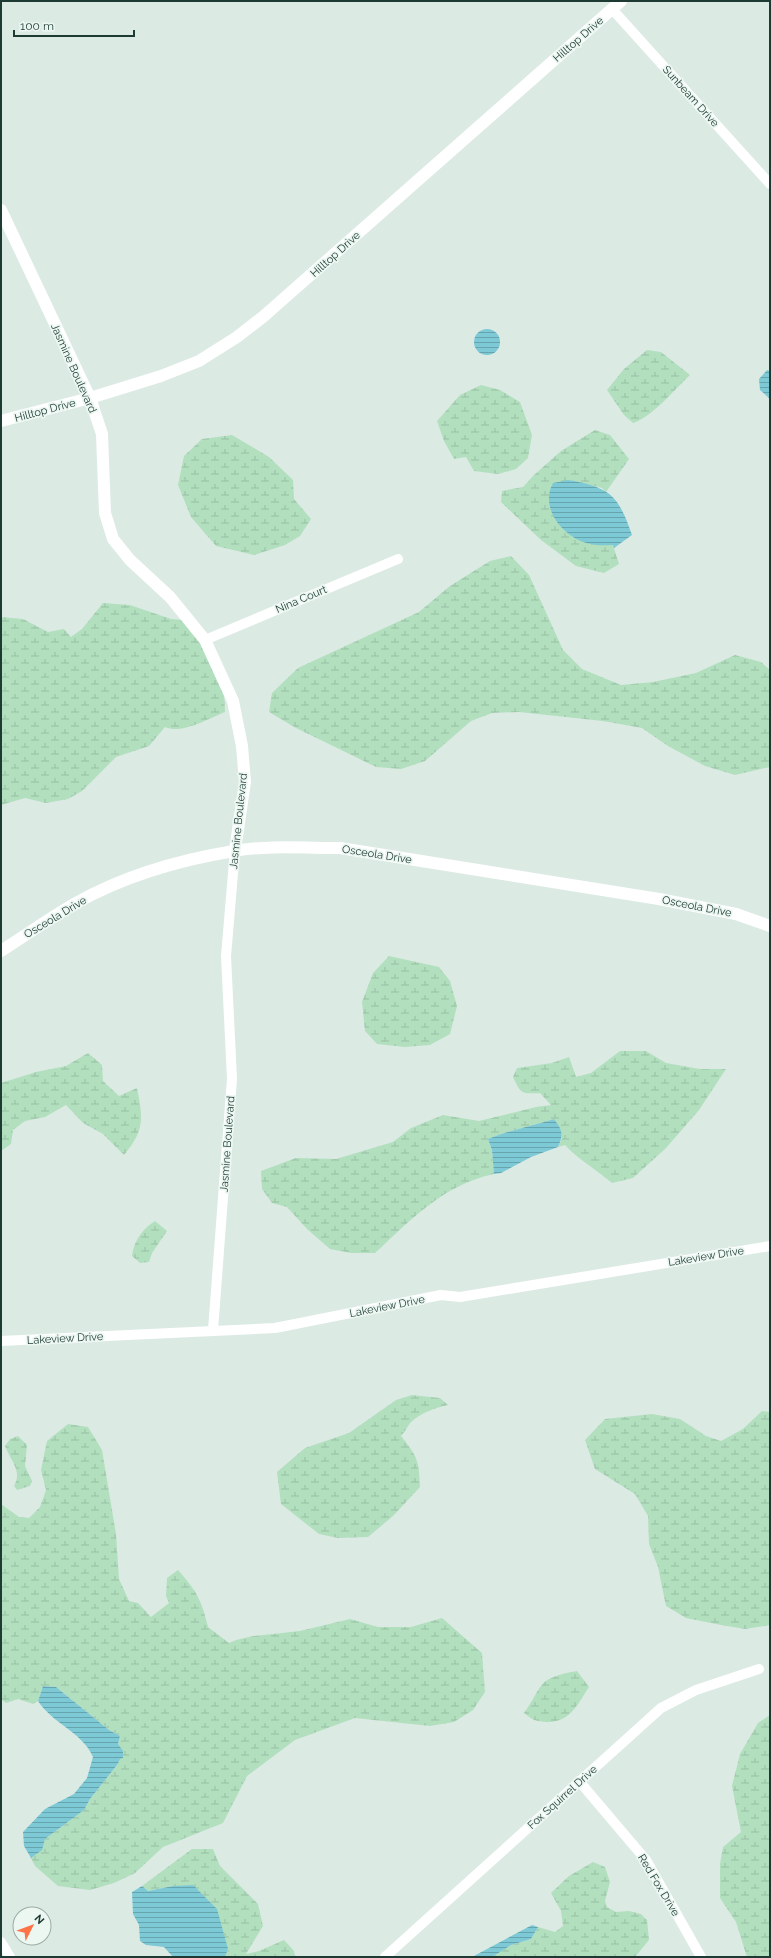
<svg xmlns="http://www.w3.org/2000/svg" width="771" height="1958" viewBox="0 0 771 1958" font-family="Raleway,sans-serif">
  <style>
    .wetland { fill: url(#wetland-marsh) }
    .water { fill: url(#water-rules) }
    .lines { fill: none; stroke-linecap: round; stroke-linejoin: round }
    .minor { stroke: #fff; stroke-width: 10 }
    .tertiary { stroke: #fff; stroke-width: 12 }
    .labels { text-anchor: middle; stroke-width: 3.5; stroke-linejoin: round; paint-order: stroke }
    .street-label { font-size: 11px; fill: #1d3b33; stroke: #edf7f2 }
  </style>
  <defs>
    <pattern id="wetland-marsh" width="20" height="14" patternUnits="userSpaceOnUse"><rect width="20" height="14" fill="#b2dfbe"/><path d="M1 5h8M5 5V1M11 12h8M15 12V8" fill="none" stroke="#99c0a4"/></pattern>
    <pattern id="water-rules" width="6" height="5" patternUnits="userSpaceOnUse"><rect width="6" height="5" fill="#7dc9d6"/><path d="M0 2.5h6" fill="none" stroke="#66a4ae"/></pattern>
  </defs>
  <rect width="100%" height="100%" fill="#dceae4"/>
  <g class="wetland">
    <path d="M647 350 661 352 690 375C675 389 651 418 633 423L624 415 607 390 624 369Z"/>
    <polygon points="481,385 500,390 520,402 532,435 528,458 516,469 498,474 474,471 466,457 454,459 444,441 437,421 460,395"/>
    <polygon points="595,430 610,435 629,459 606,492 602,488 569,480 591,544 613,545 619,564 604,573 576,566 541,540 501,502 502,491 523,487 534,475 561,451"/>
    <polygon points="232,435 269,457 293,480 294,499 311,519 300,536 285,545 254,555 216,546 191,517 178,485 184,456 202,439"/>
    <polygon points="511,556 529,575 563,650 582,669 621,685 653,682 696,673 735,655 761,662 770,670 770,767 735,775 705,766 668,746 642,728 603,721 519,712 492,713 471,721 425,761 401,769 376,767 296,728 269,712 272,693 298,668 419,612 450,586 490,561"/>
    <path d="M103 603 130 605 171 619 183 620 201 643 224 691 225 712C209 718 182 735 165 727L149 746 116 757 82 791 68 799 46 803 25 798 1 805V617L23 619 48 632 64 629 71 637 82 629Z"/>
    <polygon points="389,956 439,967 450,981 457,1006 450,1034 430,1045 405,1047 377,1044 365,1031 362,1002 373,973"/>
    <path d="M620 1051H646L666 1063 700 1069H726L699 1110 666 1148 633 1178 612 1183C597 1170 579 1160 565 1145L558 1147 562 1138 554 1119C532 1126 510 1130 488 1139L492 1150 494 1174C443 1185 412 1219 375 1253H351L330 1249 307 1229 287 1207 272 1203 262 1189 261 1171 296 1158 336 1159 393 1142 411 1128 443 1115 479 1121 536 1107 551 1105 540 1093C521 1094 521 1094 513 1077L517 1068 552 1063 569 1057 576 1077 591 1073Z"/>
    <path d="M88 1053 102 1065 103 1081 119 1096 137 1088C143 1118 145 1130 124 1155L103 1134 83 1123 66 1105 45 1117 25 1121 13 1130 11 1144 1 1151V1083L36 1072 66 1066Z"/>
    <path d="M155 1221 167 1231 152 1253 149 1262 140 1263 132 1256C134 1241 142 1229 155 1221Z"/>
    <path d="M412 1395 440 1398 448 1405C434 1408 420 1413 410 1423 407 1427 405 1432 401 1436 418 1457 419 1461 420 1487L393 1516 368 1537 338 1538 319 1534 281 1504 277 1472 305 1448 349 1433 396 1400Z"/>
    <polygon points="762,1411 770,1412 770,1625 745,1629 721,1625 686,1618 666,1606 658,1567 649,1544 648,1516 635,1494 595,1469 585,1440 605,1419 652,1414 680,1419 706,1436 721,1441 743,1429"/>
    <path d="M68 1424 88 1427 102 1450 116 1534 119 1579 129 1601 138 1603 151 1617 169 1603 166 1596 167 1578 178 1570C196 1590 202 1601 208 1627L229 1643 236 1640 253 1636 300 1631 350 1619 378 1627H411L442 1618 482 1653 485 1692 473 1710 454 1722 430 1726 355 1718 295 1740 247 1776 223 1823 163 1847 135 1873 114 1883 90 1890 58 1886 35 1866 31 1858 41 1850 45 1839 84 1810 90 1799 117 1765 120 1758V1749L118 1744 120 1736 109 1730 56 1687 43 1686 38 1701 33 1704 18 1699 6 1703 1 1699V1504L19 1517 29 1518 40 1507 46 1490 41 1470 47 1441Z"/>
    <path d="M18 1436 27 1445 25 1466 32 1481 30 1486 17 1490 14 1486C23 1471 10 1460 5 1446L10 1439Z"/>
    <path d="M577 1671 589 1687C577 1705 570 1723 546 1722 534 1721 533 1720 524 1713 531 1704 535 1694 541 1686 548 1676 566 1673 577 1671Z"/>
    <polygon points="770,1715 770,1957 747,1957 736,1922 720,1898 720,1864 723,1847 741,1832 732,1786 740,1754 758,1723"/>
    <polygon points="192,1849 213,1849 220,1866 258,1904 263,1926 246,1954 259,1951 284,1940 294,1951 295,1957 225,1957 228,1949 173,1886 148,1891 142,1886"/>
    <polygon points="593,1862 605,1867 610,1882 605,1901 607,1907 616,1912 629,1911 641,1914 647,1920 649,1940 635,1957 492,1957 511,1945 531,1939 538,1927 555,1932 563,1926 561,1911 551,1893 569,1876"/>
  </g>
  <g class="water">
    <circle cx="487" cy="342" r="13"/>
    <polygon points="767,370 770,371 770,399 760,390 759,379"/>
    <path d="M569 480C611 488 618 495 632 535L614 548 613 545C606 545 598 546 591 544 564 539 539 509 553 483Z"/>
    <path d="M554 1119C562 1130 564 1134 558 1147L531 1157 501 1173 494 1174 492 1150 488 1139C510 1130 532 1126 554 1119Z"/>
    <path d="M43 1686 56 1687 109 1730 120 1736 118 1744 123 1751V1758L120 1759 117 1765 90 1799 84 1810 45 1839 42 1850 31 1858 24 1846 23 1832 45 1809 74 1794 87 1778 93 1757C82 1732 53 1724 38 1701Z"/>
    <polygon points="193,1885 217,1909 228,1949 225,1957 173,1957 164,1947 146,1945 140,1941 139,1925 133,1914 132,1892 142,1886 148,1891 173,1886"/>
    <polygon points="532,1925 538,1927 531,1939 511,1945 492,1957 472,1957"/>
  </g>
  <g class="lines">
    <g class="minor">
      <polyline points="612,9 770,184"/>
      <polyline points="205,640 398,559"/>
      <polyline points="213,1330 232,1079 226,956 235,850"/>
      <polyline points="1,1341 275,1328 441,1295 460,1297 770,1246"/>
      <polyline points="579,1781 646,1860 701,1957"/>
      <polyline points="1,1942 10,1957"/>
      <polyline points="385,1957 661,1708 696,1690 759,1669"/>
    </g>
    <g class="tertiary">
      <polyline points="1,210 90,398 102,434 105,513 113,539 130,560 170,597 205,640 233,701 242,746 245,782 235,850"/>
      <polyline points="1,421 90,398 161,376 199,361 237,337 264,316 621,1"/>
      <path d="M1 951C26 935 50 918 76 903 124 876 179 860 234 851 268 845 306 848 340 848L659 899 736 914 770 926"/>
    </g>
  </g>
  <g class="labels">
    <g class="street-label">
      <text transform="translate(578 39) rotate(-41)" y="4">Hilltop Drive</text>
      <text transform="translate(691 96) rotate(48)" y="4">Sunbeam Drive</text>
      <text transform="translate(335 254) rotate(-42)" y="4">Hilltop Drive</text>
      <text transform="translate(74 368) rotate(66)" y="4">Jasmine Boulevard</text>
      <text transform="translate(45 410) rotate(-15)" y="4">Hilltop Drive</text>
      <text transform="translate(301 599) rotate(-23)" y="4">Nina Court</text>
      <text transform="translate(238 821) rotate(-84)" y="4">Jasmine Boulevard</text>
      <text transform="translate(377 854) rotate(9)" y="4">Osceola Drive</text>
      <text transform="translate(697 906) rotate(11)" y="4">Osceola Drive</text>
      <text transform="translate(55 917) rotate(-31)" y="4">Osceola Drive</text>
      <text transform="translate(227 1144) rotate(-86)" y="4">Jasmine Boulevard</text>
      <text transform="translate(706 1256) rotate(-9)" y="4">Lakeview Drive</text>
      <text transform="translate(387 1306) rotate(-11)" y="4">Lakeview Drive</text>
      <text transform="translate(65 1338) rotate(-3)" y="4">Lakeview Drive</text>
      <text transform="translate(562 1797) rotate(-42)" y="4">Fox Squirrel Drive</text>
      <text transform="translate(659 1885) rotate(59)" y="4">Red Fox Drive</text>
    </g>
  </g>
  <rect width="771" height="1958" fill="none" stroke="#1d3b33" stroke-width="4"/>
  <g transform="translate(32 1926) rotate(48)"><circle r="19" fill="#edf7f2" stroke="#9aaca6"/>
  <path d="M0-3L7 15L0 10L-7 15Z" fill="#ff7346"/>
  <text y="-6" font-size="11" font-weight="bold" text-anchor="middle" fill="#1d3b33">N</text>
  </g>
  <path d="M14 30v6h120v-6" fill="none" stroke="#1d3b33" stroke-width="2"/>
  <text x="20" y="30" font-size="12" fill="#1d3b33" stroke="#edf7f2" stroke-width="3" paint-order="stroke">100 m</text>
</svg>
